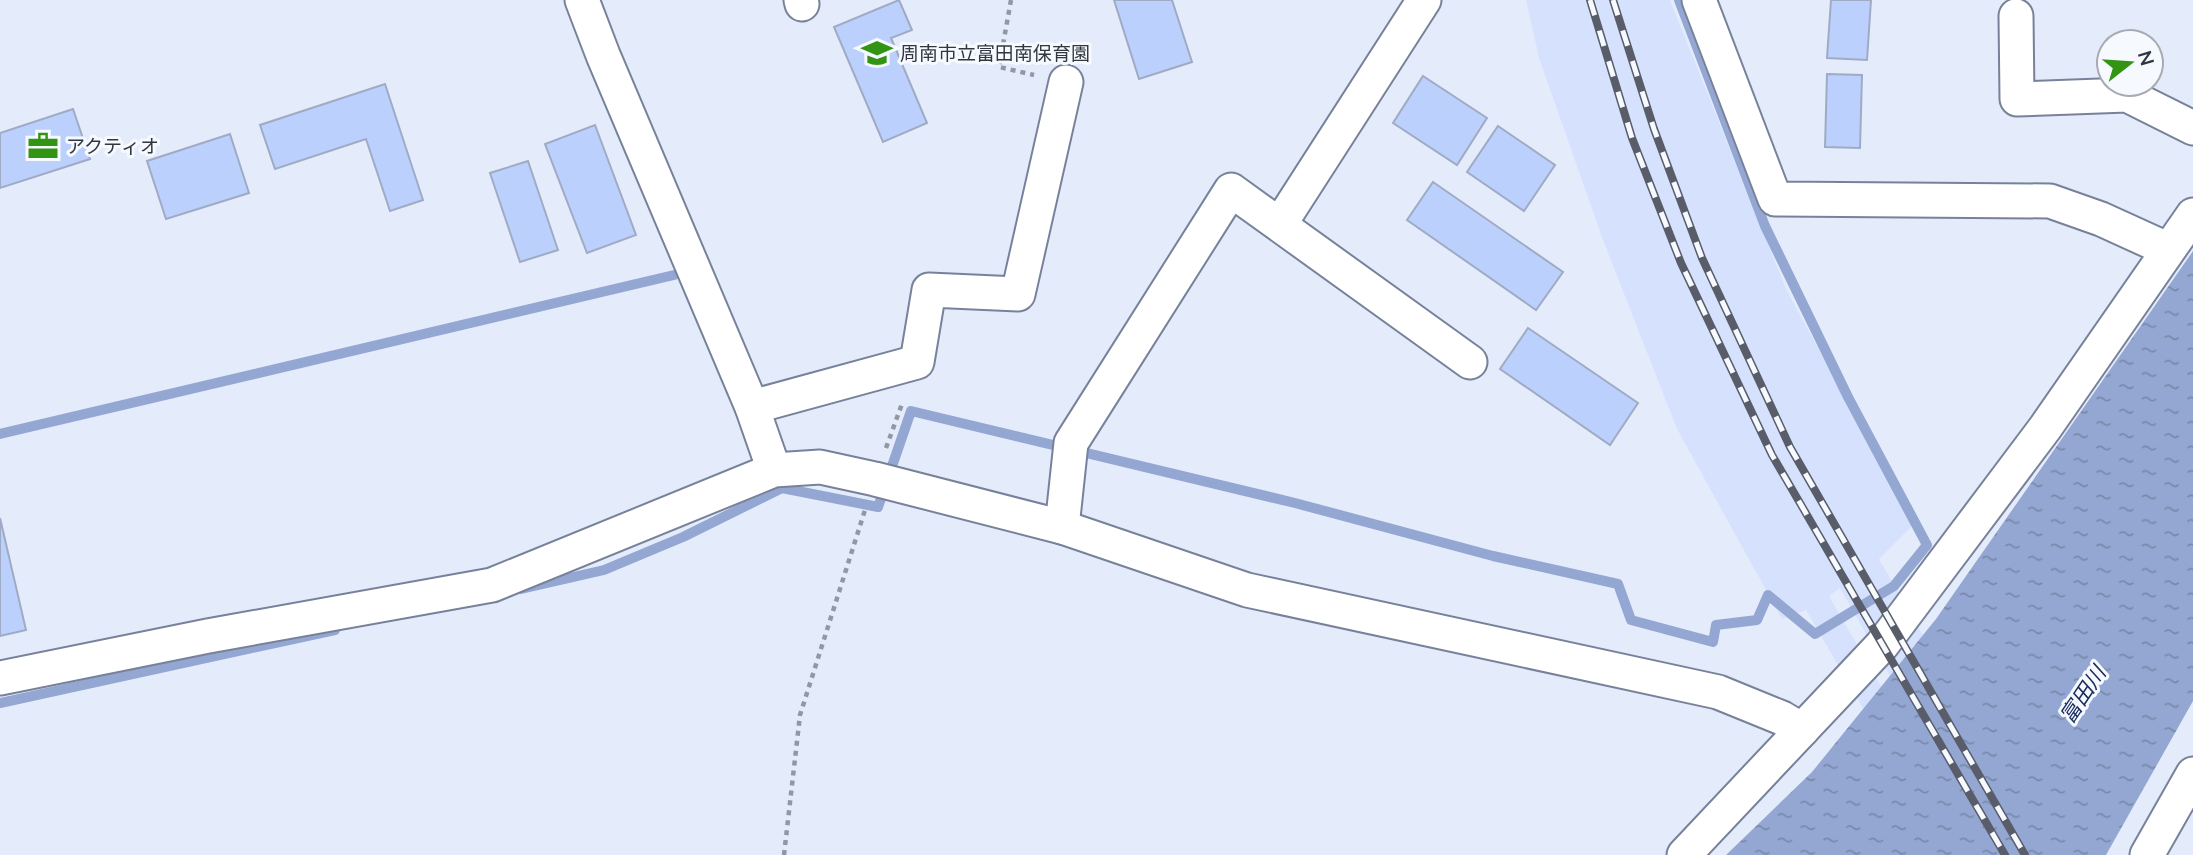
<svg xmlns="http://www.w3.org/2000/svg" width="2193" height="855" viewBox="0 0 2193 855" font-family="Mulish,'Noto Sans JP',sans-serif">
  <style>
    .built { fill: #d6e2fd }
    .water { fill: url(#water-ripples) }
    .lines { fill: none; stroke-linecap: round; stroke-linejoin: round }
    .stream { stroke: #94a7d2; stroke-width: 10 }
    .building { fill: #bcd0fd; stroke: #9fabc4; stroke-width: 2 }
    .minor-casing { stroke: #77829a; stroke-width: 37 }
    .path { stroke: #9197a5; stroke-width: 4.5; stroke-dasharray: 5 5; stroke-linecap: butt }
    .minor { stroke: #fff; stroke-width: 33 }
    .rail-casing { stroke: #585d69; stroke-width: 8 }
    .rail { stroke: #f6f9fe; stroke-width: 5; stroke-dasharray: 16; stroke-linecap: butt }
    .labels { text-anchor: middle; stroke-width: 6; stroke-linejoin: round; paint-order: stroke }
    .poi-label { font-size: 19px; fill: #323641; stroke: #f6f9fe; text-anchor: start }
    .water-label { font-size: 21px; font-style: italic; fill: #192c61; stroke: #f6f9fe }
  </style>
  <defs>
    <pattern id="water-ripples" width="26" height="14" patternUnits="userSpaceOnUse" patternTransform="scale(1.75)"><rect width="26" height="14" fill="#94a7d2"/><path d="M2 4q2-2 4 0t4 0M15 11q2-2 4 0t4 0" fill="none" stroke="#7989ac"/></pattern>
  </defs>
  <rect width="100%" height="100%" fill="#e4ecfc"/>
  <polygon class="built" points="1526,0 1670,0 1786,289 1914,524 1879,559 2050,855 1991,855 1840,588 1829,596 1979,855 1948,855 1806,610 1782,619 1677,429 1603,240 1539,58"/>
  <polygon class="water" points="2193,251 2193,701 2106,855 1726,855 1812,772 1936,619"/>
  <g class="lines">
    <g class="stream">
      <polyline points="0,434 674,275"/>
      <polyline points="521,589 604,570 683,537 782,488 878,507 911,411 1295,503 1493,556 1618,584 1631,620 1713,642 1716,625 1757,620 1768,595 1815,634 1894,586 1927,545 1848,397 1765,226 1679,0"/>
      <polyline points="0,703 335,630"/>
    </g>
  </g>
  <g class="building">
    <polygon points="899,0 912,30 891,38 927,123 883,142 834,27"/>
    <polygon points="1114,0 1172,0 1192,62 1139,79"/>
    <polygon points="1831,0 1871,0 1867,60 1827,58"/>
    <polygon points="1827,74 1862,75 1860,148 1825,147"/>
    <polygon points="1423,76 1487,118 1457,165 1393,123"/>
    <polygon points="385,84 423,200 390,211 366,139 275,169 260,125"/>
    <polygon points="73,109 90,159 0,188 0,133"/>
    <polygon points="595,125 636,235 587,253 545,144"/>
    <polygon points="1498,126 1555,165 1524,211 1467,172"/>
    <polygon points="230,134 249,193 166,219 147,161"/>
    <polygon points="528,161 558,250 520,262 490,173"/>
    <polygon points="1433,182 1563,272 1536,310 1407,220"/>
    <polygon points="1528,328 1638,403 1610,445 1500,369"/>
    <polygon points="0,518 26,630 0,636"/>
  </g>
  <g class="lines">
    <g class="minor-casing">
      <g id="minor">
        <polyline points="582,0 603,55 752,407 774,470"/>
        <polyline points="801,0 802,4"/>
        <polyline points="1699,0 1775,199 2050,201 2101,219 2167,249"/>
        <polyline points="2016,16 2017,99 2127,95 2193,128"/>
        <polyline points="1280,224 1424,0"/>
        <polyline points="752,407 917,362 929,290 1018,294 1066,82"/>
        <polyline points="1062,527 1071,443 1231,190 1470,362"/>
        <polyline points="0,678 208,636 492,585 774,470 820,467 875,479 1062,527 1247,590 1718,692 1782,718 1802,730"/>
        <polyline points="1684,855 1882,645 2045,428 2193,215"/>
        <polyline points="2147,855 2193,774"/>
      </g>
    </g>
    <g class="path">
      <polyline points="1011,0 999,67 1034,75"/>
      <polyline points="886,448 903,401"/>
      <polyline points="784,855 800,715 865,510"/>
    </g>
    <use href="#minor" class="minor"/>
    <g class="rail-casing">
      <g id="rail">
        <polyline points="1590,0 1632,138 1681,263 1772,455 2005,855"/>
        <polyline points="1613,0 1654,129 1702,258 1790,447 2025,855"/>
      </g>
    </g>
    <use href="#rail" class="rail"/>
  </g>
  <defs>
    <g id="school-bare" transform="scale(2.415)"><path d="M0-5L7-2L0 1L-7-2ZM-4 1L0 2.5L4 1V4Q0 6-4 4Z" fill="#329413" stroke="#f6f9fe" stroke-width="2.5" paint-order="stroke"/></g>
    <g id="office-bare" transform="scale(2.415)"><path d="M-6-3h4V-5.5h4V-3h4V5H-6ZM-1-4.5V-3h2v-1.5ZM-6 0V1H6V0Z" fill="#329413" stroke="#f6f9fe" stroke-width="2.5" paint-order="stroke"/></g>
  </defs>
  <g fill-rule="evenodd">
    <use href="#school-bare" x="877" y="53"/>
    <use href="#office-bare" x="43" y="146"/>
  </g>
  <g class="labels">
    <g class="poi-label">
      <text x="900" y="60">周南市立富田南保育園</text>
      <text x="66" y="153">アクティオ</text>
    </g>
    <g class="water-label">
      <text transform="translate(2083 695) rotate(-56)" y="7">富田川</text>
    </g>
  </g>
  <g transform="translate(2130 63) rotate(73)"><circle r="33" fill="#f6f9fe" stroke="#a8abb2" stroke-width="2"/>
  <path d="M0-5L12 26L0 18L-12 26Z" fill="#329413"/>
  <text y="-10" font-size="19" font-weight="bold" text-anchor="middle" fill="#323641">N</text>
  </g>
</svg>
